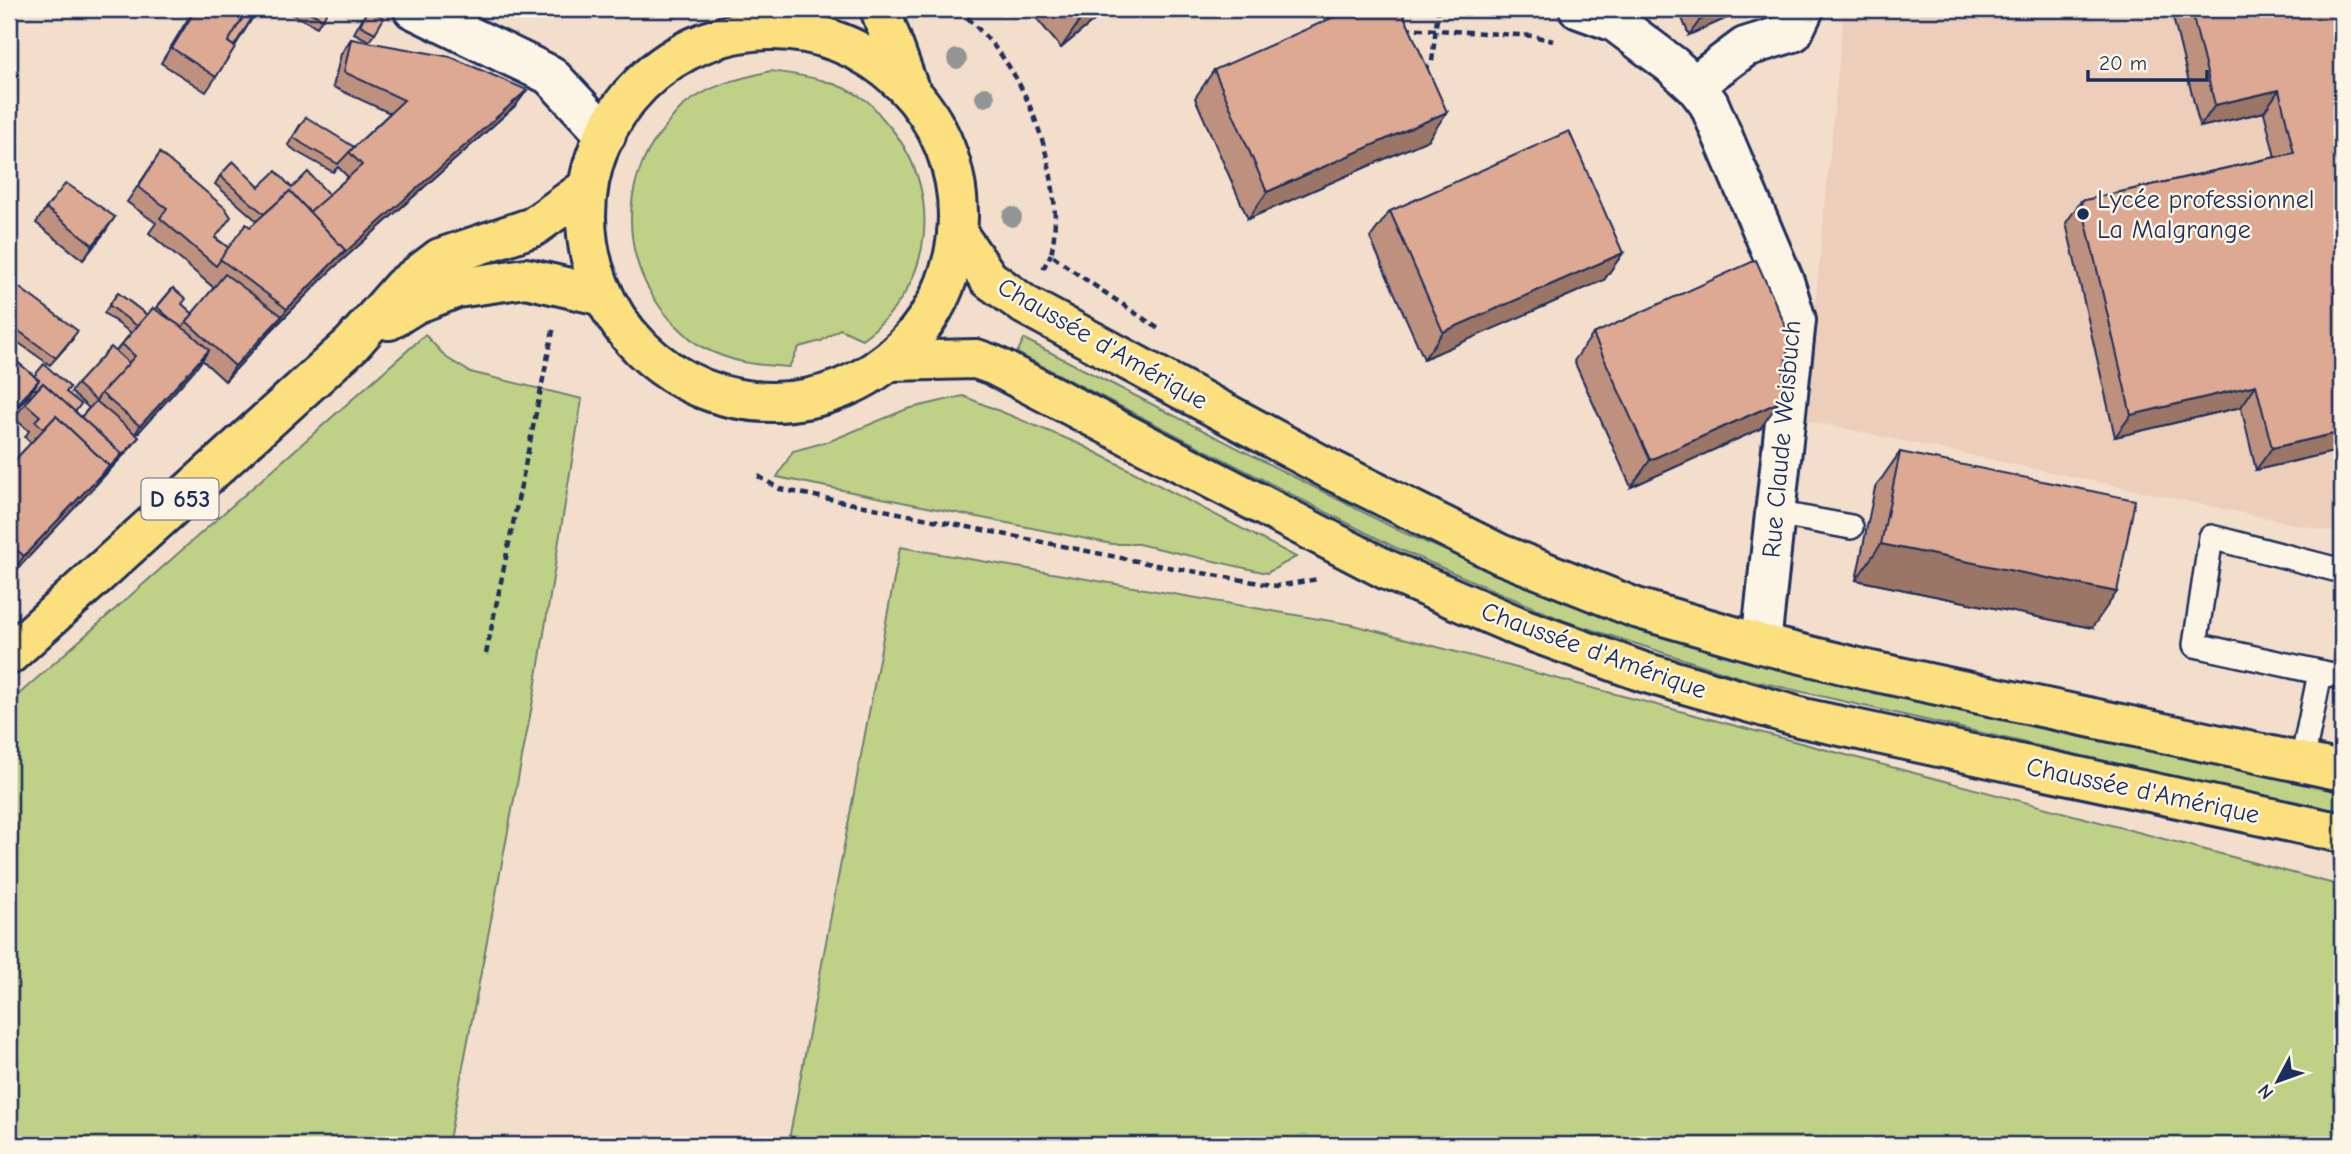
<svg xmlns="http://www.w3.org/2000/svg" width="2351" height="1154" viewBox="0 0 2351 1154" font-family="'Comic Neue',sans-serif">
  <style>
    .built { fill: #eccebb }
    .green { fill: #bfd186; stroke: #6d8072; stroke-width: 2 }
    .lines { fill: none; stroke-linecap: round; stroke-linejoin: round }
    .service-casing { stroke: #1b2f5e; stroke-width: 28 }
    .minor-casing { stroke: #1b2f5e; stroke-width: 44 }
    .tertiary-casing { stroke: #1b2f5e; stroke-width: 44 }
    .primary-casing { stroke: #1b2f5e; stroke-width: 44 }
    .path { stroke: #1b2f5e; stroke-width: 4.5; stroke-dasharray: 7 5; stroke-linecap: butt }
    .service { stroke: #fcf5e5; stroke-width: 23 }
    .minor { stroke: #fcf5e5; stroke-width: 38 }
    .tertiary { stroke: #fcf5e5; stroke-width: 38 }
    .primary { stroke: #fce080; stroke-width: 38 }
    .tree { fill: #939495 }
    .wall { fill: #be917e; stroke: #1b2f5e; stroke-width: 2 }
    .shaded-wall { fill: #9b7666; stroke: #1b2f5e; stroke-width: 2 }
    .building { fill: #dda992; stroke: #1b2f5e; stroke-width: 2 }
    .poi-dot { fill: #1b2f5e; stroke: #fcf5e5; stroke-width: 2.5 }
    .labels { text-anchor: middle; stroke-width: 5; stroke-linejoin: round; paint-order: stroke }
    .shield { fill: #fcf5e5; stroke: #5e6a86; stroke-width: 2 }
    .shield-label { font-size: 24px; font-weight: bold; fill: #1b2f5e }
    .poi-label { font-size: 26px; fill: #1b2f5e; stroke: #fcf5e5; text-anchor: start }
    .street-label { font-size: 26px; fill: #1b2f5e; stroke: #fcf5e5 }
  </style>
  <rect width="100%" height="100%" fill="#f3decc"/>
  <filter id="ink" filterUnits="userSpaceOnUse"><feTurbulence type="fractalNoise" baseFrequency=".0143" numOctaves="2"/><feDisplacementMap in="SourceGraphic" scale="14" xChannelSelector="R" yChannelSelector="G"/><feConvolveMatrix kernelMatrix="1 2 1 2 8 2 1 2 1" color-interpolation-filters="sRGB"/></filter>
  <g filter="url(#ink)">
    <polygon class="built" points="1844,9 2342,9 2342,534 1804,420"/>
    <g class="green">
      <path d="M771 71C806 76 837 80 867 101 874 106 879 115 885 121 945 187 936 287 862 339L840 329 821 341 799 347 789 367C755 365 733 363 702 347 694 343 688 336 681 330 622 278 613 186 666 126 671 119 677 111 683 106 711 84 738 79 771 71Z"/>
      <polygon points="425,335 447,358 470,372 582,399 534,695 448,1145 9,1145 9,703"/>
      <polygon points="1024,339 1400,531 1569,604 1744,661 2342,790 2342,812 2096,759 1742,678 1565,621 1394,547 1017,353"/>
      <polygon points="963,396 1082,445 1296,557 1267,573 1138,544 1112,544 777,477 793,451 830,441 907,409"/>
      <polygon points="900,547 1354,625 2342,886 2342,1145 788,1145"/>
    </g>
    <g class="lines">
      <g class="service-casing">
        <g id="service">
          <polyline points="1775,513 1851,527"/>
          <polyline points="2342,571 2211,537 2195,645 2342,677"/>
          <polyline points="2302,762 2320,673"/>
        </g>
      </g>
      <g class="minor-casing">
        <g id="minor">
          <polyline points="1579,9 1615,22 1672,65 1696,87 1709,104 1784,281 1796,320 1761,644"/>
          <polyline points="1696,87 1710,73 1745,47 1793,32 1804,9"/>
        </g>
      </g>
      <g class="tertiary-casing">
        <polyline id="tertiary" points="413,9 550,75 606,135"/>
      </g>
      <g class="primary-casing">
        <g id="primary">
          <polyline points="880,9 909,89"/>
          <circle cx="772" cy="216" r="186"/>
          <polyline points="957,233 989,279 1025,305 1331,470 1500,554 1636,608 1761,644 1867,670 2342,771"/>
          <polyline points="389,320 415,304 457,288 526,278 604,296"/>
          <polyline points="890,361 976,359 993,365 1385,569 1522,628 1643,672 1803,718 2342,833"/>
          <polyline points="9,655 352,344 402,287 440,258 533,227 587,188"/>
        </g>
      </g>
      <g class="path">
        <path d="M959 9C975 25 993 43 1006 62 1039 110 1065 196 1051 254L1070 269 1159 329"/>
        <polyline points="1320,9 1331,24"/>
        <polyline points="1405,28 1534,36 1553,41"/>
        <polyline points="1424,70 1432,62 1438,9"/>
        <polyline points="1043,269 1051,254"/>
        <polyline points="758,476 780,489 1151,564 1277,586 1318,579"/>
        <polyline points="486,654 554,326"/>
      </g>
      <use href="#service" class="service"/>
      <use href="#minor" class="minor"/>
      <use href="#tertiary" class="tertiary"/>
      <use href="#primary" class="primary"/>
    </g>
    <g class="tree">
      <circle cx="957" cy="59" r="10"/>
      <circle cx="985" cy="97" r="10"/>
      <circle cx="1012" cy="217" r="10"/>
    </g>
    <g class="wall">
      <polygon points="194,9 258,9 216,77 206,92 161,63"/>
      <polygon points="282,9 328,9 317,27"/>
      <polygon points="368,9 375,33 369,41 354,33"/>
      <polygon points="1029,9 1108,9 1061,48"/>
      <polygon points="1678,9 1747,9 1689,35"/>
      <polygon points="2171,9 2342,9 2342,450 2256,470 2241,407 2115,437 2066,223 2081,201 2275,157 2264,112 2200,127"/>
      <polygon points="351,39 527,90 516,105 329,272 271,331 225,381 202,360 136,435 133,445 9,578 9,458 13,462 31,443 25,437 29,431 14,418 30,397 28,396 9,417 9,355 34,376 70,387 66,392 76,412 81,417 89,408 71,392 77,384 116,351 131,333 104,313 118,293 147,315 155,309 173,288 182,304 193,314 214,288 149,233 156,223 127,202 160,153 216,238 229,248 257,221 215,184 220,176 259,187 292,188 329,195 348,177 338,167 333,172 297,152 288,145 300,125 354,147 390,113 333,87 341,54"/>
      <polygon points="1214,70 1428,140 1248,219 1195,98"/>
      <polygon points="46,208 105,232 83,260 36,223"/>
      <polygon points="1390,211 1623,253 1604,280 1424,359 1370,238"/>
      <polygon points="9,280 73,339 50,365 9,336"/>
      <polygon points="1593,334 1760,429 1631,487 1574,361"/>
      <polygon points="1900,452 2092,628 1856,580 1875,488"/>
    </g>
    <g class="shaded-wall">
      <polygon points="1090,9 1108,9 1061,48 1086,12"/>
      <polygon points="1724,9 1747,9 1689,35 1700,20"/>
      <polygon points="527,90 516,105 329,272 271,331 225,381 235,366 282,316 287,309 345,250"/>
      <polygon points="2279,90 2264,112 2200,127 2215,105"/>
      <polygon points="1447,112 1428,140 1248,219 1267,192"/>
      <polygon points="115,217 105,232 83,260 93,245"/>
      <polygon points="1623,253 1604,280 1424,359 1443,332"/>
      <polygon points="209,350 198,366 130,442 140,426"/>
      <polygon points="39,380 29,395 9,417 17,405"/>
      <polygon points="2256,385 2241,407 2115,437 2131,415"/>
      <polygon points="1779,402 1760,429 1631,487 1650,460"/>
      <polygon points="2342,432 2342,450 2256,470 2272,448"/>
      <polygon points="139,437 133,445 93,488 104,473"/>
      <polygon points="109,466 93,488 9,578 24,556"/>
      <polygon points="1881,544 2117,592 2092,628 1856,580"/>
    </g>
    <g class="building">
      <polygon points="196,9 249,9 228,42 235,47 216,77 172,48"/>
      <polygon points="303,9 328,9 323,19"/>
      <polygon points="368,9 384,18 375,33 360,25"/>
      <polygon points="1352,9 1401,9 1447,112 1267,192 1214,70"/>
      <polygon points="1695,9 1724,9 1700,20"/>
      <polygon points="2191,9 2342,9 2342,432 2272,448 2256,385 2131,415 2081,201 2294,153 2279,90 2215,105"/>
      <polygon points="245,14 252,18 234,46 228,42"/>
      <polygon points="351,39 451,57 527,90 340,257 345,250 309,212 362,165 349,152 404,100 344,72"/>
      <polygon points="306,117 354,147 338,164 303,144 293,137"/>
      <polygon points="1569,131 1623,253 1443,332 1390,211"/>
      <polygon points="160,153 225,208 231,217 215,238 229,248 216,266 160,218 167,208 138,187"/>
      <polygon points="233,161 259,187 276,171 292,188 308,172 329,195 309,212 290,191 264,214 220,176"/>
      <polygon points="66,183 115,217 93,245 46,208"/>
      <polygon points="290,191 345,250 287,309 220,259 246,224 250,227"/>
      <polygon points="1756,260 1790,336 1779,402 1650,460 1593,334"/>
      <polygon points="225,274 282,316 235,366 186,321"/>
      <polygon points="9,280 78,331 56,358 9,324"/>
      <polygon points="173,288 186,299 182,304 193,314 182,327 173,321 157,307"/>
      <polygon points="118,293 147,315 137,326 109,305"/>
      <polygon points="153,308 189,332 209,350 140,426 101,393 135,356 122,344"/>
      <polygon points="111,347 129,363 101,393 96,401 77,384"/>
      <polygon points="9,355 39,380 17,405 9,398"/>
      <polygon points="44,364 70,387 66,392 81,404 75,412 43,383 36,390 34,388 39,380 34,376"/>
      <polygon points="43,383 122,454 104,473 109,466 56,416 44,429 35,421 40,416 25,403"/>
      <polygon points="96,401 139,437 117,461 122,454 81,417"/>
      <polygon points="56,416 109,466 24,556 9,543 9,458 13,462"/>
      <polygon points="1900,452 2135,500 2117,592 1881,544"/>
    </g>
  </g>
  <circle class="poi-dot" cx="2083" cy="214" r="7"/>
  <g class="labels">
    <rect class="shield" x="141.5" y="478.5" width="77" height="41" rx="5"/>
    <g class="shield-label">
      <text x="180" y="507">D 653</text>
    </g>
    <g class="poi-label">
      <text x="2097" y="208">Lycée professionnel<tspan x="2097" dy="30">La Malgrange</tspan></text>
    </g>
    <g class="street-label">
      <text transform="translate(1103 343) rotate(30)" y="9">Chaussée d'Amérique</text>
      <text transform="translate(1781 439) rotate(-85)" y="9">Rue Claude Weisbuch</text>
      <text transform="translate(1594 650) rotate(20)" y="9">Chaussée d'Amérique</text>
      <text transform="translate(2143 790) rotate(12)" y="9">Chaussée d'Amérique</text>
    </g>
  </g>
  <rect width="2351" height="1154" fill="none" stroke="#fcf5e5" stroke-width="35"/>
  <rect x="18" y="18" width="2316" height="1119" fill="none" stroke="#1b2f5e" stroke-width="2.5" filter="url(#ink)"/>
  <g transform="translate(2278 1081) rotate(229)" stroke="#fcf5e5" stroke-width="5" paint-order="stroke">
  <path d="M0-5L12 26L0 18L-12 26Z" fill="#1b2f5e"/>
  <text y="-10" font-size="19" font-weight="bold" text-anchor="middle" fill="#1b2f5e">N</text>
  </g>
  <path d="M2088 70v10h119v-10" fill="none" stroke="#1b2f5e" stroke-width="3.5"/>
  <text x="2099" y="70" font-size="21" fill="#1b2f5e" stroke="#fcf5e5" stroke-width="5" paint-order="stroke">20 m</text>
</svg>
